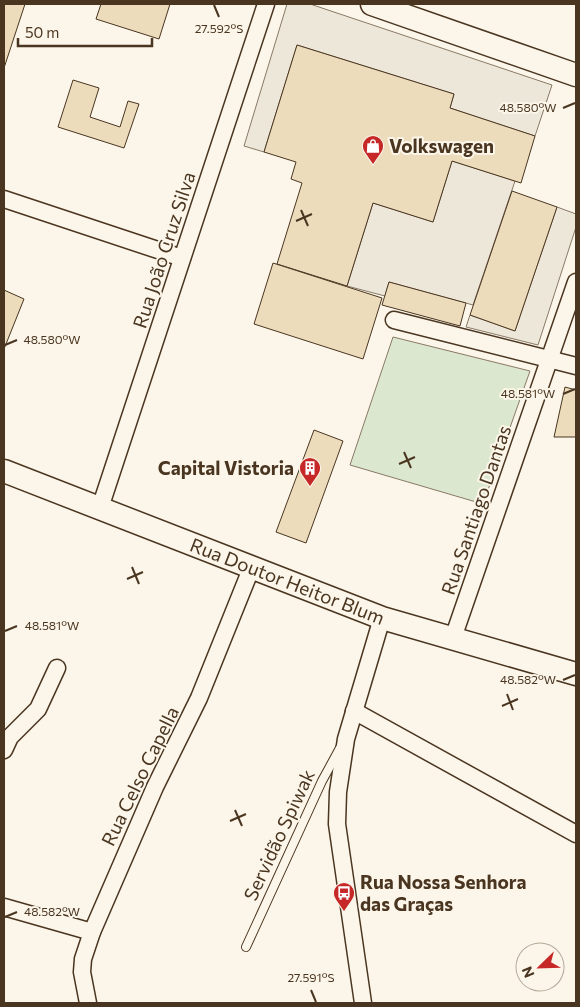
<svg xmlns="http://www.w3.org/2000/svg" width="580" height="1007" viewBox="0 0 580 1007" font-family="Commissioner,sans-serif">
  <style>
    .green { fill: #dce7d0; stroke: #887966 }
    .parking { fill: #ede7d9; stroke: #887966 }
    .building { fill: #ecdcbc; stroke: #4a3520 }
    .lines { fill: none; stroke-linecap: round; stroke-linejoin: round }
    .lane-casing { stroke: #4a3520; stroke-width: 10 }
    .street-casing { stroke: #4a3520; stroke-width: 19 }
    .secondary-casing { stroke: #4a3520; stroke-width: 25 }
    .lane { stroke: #fbf6e9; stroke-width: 8 }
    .street { stroke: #fbf6e9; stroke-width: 16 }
    .secondary { stroke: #fbf6e9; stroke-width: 22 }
    .ticks { fill: none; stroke: #4a3520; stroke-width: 2 }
    .labels { text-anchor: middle; stroke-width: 4; stroke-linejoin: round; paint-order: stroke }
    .poi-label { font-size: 19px; font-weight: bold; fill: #4a3520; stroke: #fbf6e9; text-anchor: start }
    .street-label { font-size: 19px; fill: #4a3520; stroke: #fbf6e9 }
    .ticks-label { font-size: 12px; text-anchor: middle; fill: #4a3520; stroke: #fbf6e9; stroke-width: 4; stroke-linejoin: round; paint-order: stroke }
  </style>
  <rect width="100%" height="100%" fill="#fbf6e9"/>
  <polygon class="green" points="393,337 530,371 483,504 350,465"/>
  <g class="parking">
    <polygon points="287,4 310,4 552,85 535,136 450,108 454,94 297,45 264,152 244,146"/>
    <polygon points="452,161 515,181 473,305 389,282 385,296 347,286 373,203 433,222"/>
    <polygon points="557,207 576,214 576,227 538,345 466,327 470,315 515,331"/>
  </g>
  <g class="building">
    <polygon points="4,4 25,4 4,68"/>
    <polygon points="101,4 170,4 159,39 96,19"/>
    <polygon points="297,45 454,94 450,108 535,136 521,183 452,161 433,222 373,203 347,286 277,264 302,183 291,179 296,162 264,152"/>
    <polygon points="73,80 99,88 90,117 120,127 128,101 139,104 124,148 58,127"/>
    <polygon points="512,191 557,207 515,331 470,315"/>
    <polygon points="273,263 382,298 363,359 254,324"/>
    <polygon points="389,282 466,303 460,326 382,305"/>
    <polygon points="4,290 24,299 4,349"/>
    <polygon points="565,387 576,390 576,437 554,437"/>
    <polygon points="314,430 343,441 306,543 276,532"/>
  </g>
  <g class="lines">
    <g class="lane-casing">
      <polyline id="lane" points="246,947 322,781 340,748"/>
    </g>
    <g class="street-casing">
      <g id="street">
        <polyline points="4,199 182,258"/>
        <polyline points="394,320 576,366"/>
        <polyline points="100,508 266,4"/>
        <polyline points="453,638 576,282"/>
        <polyline points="354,711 576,834"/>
        <polyline points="4,750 10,737 38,709 57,668"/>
        <polyline points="4,907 92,932"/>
        <polyline points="88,1003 82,972 83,959 92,932 155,787 199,698 251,569"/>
        <polyline points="363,1003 337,824 338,792 346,739 382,618"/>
      </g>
    </g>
    <g class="secondary-casing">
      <g id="secondary">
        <polyline points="372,4 576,75"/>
        <path id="s1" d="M4 471 382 618 576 674"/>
      </g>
    </g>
    <use href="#lane" class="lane"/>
    <use href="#street" class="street"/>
    <use href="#secondary" class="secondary"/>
  </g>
  <path class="ticks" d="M214 5 219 17M563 108 575 103M301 210 308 226M296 221 312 214M5 345 17 340M563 394 575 389M404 452 411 468M399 464 415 457M132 567 139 584M127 579 143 572M5 631 17 626M563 680 575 675M507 694 513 710M502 706 518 699M235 810 242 826M230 821 246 814M5 917 17 912M311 990 316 1002"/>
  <defs>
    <g id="shop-pin" transform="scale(1.125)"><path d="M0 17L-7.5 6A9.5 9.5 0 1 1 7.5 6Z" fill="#c62828" stroke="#fbf6e9"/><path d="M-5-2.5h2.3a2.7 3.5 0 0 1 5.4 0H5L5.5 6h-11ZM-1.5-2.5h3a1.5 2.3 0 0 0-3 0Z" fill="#fff"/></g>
    <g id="building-pin" transform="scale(1.125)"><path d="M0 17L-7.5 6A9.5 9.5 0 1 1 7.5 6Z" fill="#c62828" stroke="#fbf6e9"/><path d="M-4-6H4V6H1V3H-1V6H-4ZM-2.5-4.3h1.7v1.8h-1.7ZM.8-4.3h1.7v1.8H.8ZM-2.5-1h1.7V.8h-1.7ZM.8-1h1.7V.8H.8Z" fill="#fff"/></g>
    <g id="bus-pin" transform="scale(1.125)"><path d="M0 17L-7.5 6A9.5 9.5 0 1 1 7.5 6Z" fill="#c62828" stroke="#fbf6e9"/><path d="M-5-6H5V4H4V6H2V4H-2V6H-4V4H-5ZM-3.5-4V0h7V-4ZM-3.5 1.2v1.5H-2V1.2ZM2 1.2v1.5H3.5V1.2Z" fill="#fff"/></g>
  </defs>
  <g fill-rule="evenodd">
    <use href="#shop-pin" x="373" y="146"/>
    <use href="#building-pin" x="310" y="468"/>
    <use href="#bus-pin" x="344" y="893"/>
  </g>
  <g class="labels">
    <g class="poi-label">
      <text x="389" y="153">Volkswagen</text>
      <text x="294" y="475" text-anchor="end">Capital Vistoria</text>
      <text x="360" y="889">Rua Nossa Senhora<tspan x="360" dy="22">das Graças</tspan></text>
    </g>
    <g class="street-label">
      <text transform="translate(164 250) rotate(-72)" y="7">Rua João Cruz Silva</text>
      <text transform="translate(476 510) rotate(-71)" y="7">Rua Santiago Dantas</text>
      <text dy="7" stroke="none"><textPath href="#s1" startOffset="304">Rua Doutor Heitor Blum</textPath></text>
      <text transform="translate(140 776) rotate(-64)" y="7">Rua Celso Capella</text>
      <text transform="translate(279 835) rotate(-65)" y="7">Servidão Spiwak</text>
    </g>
  </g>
  <g class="ticks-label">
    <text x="219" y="33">27.592°S</text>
    <text x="528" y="112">48.580°W</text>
    <text x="52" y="344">48.580°W</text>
    <text x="528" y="398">48.581°W</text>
    <text x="52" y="630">48.581°W</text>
    <text x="528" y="684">48.582°W</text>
    <text x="52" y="916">48.582°W</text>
    <text x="311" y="982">27.591°S</text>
  </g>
  <rect width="580" height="1007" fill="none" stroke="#4a3520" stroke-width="10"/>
  <g transform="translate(540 967) rotate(247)"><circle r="24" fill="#fbf6e9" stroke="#b4a999"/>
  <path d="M0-4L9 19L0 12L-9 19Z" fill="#c62828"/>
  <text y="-8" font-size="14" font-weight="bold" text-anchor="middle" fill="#4a3520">N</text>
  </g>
  <path d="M18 38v8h134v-8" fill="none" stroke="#4a3520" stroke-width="2.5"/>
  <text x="25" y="38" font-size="15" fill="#4a3520" stroke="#fbf6e9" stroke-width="4" paint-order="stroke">50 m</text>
</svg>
